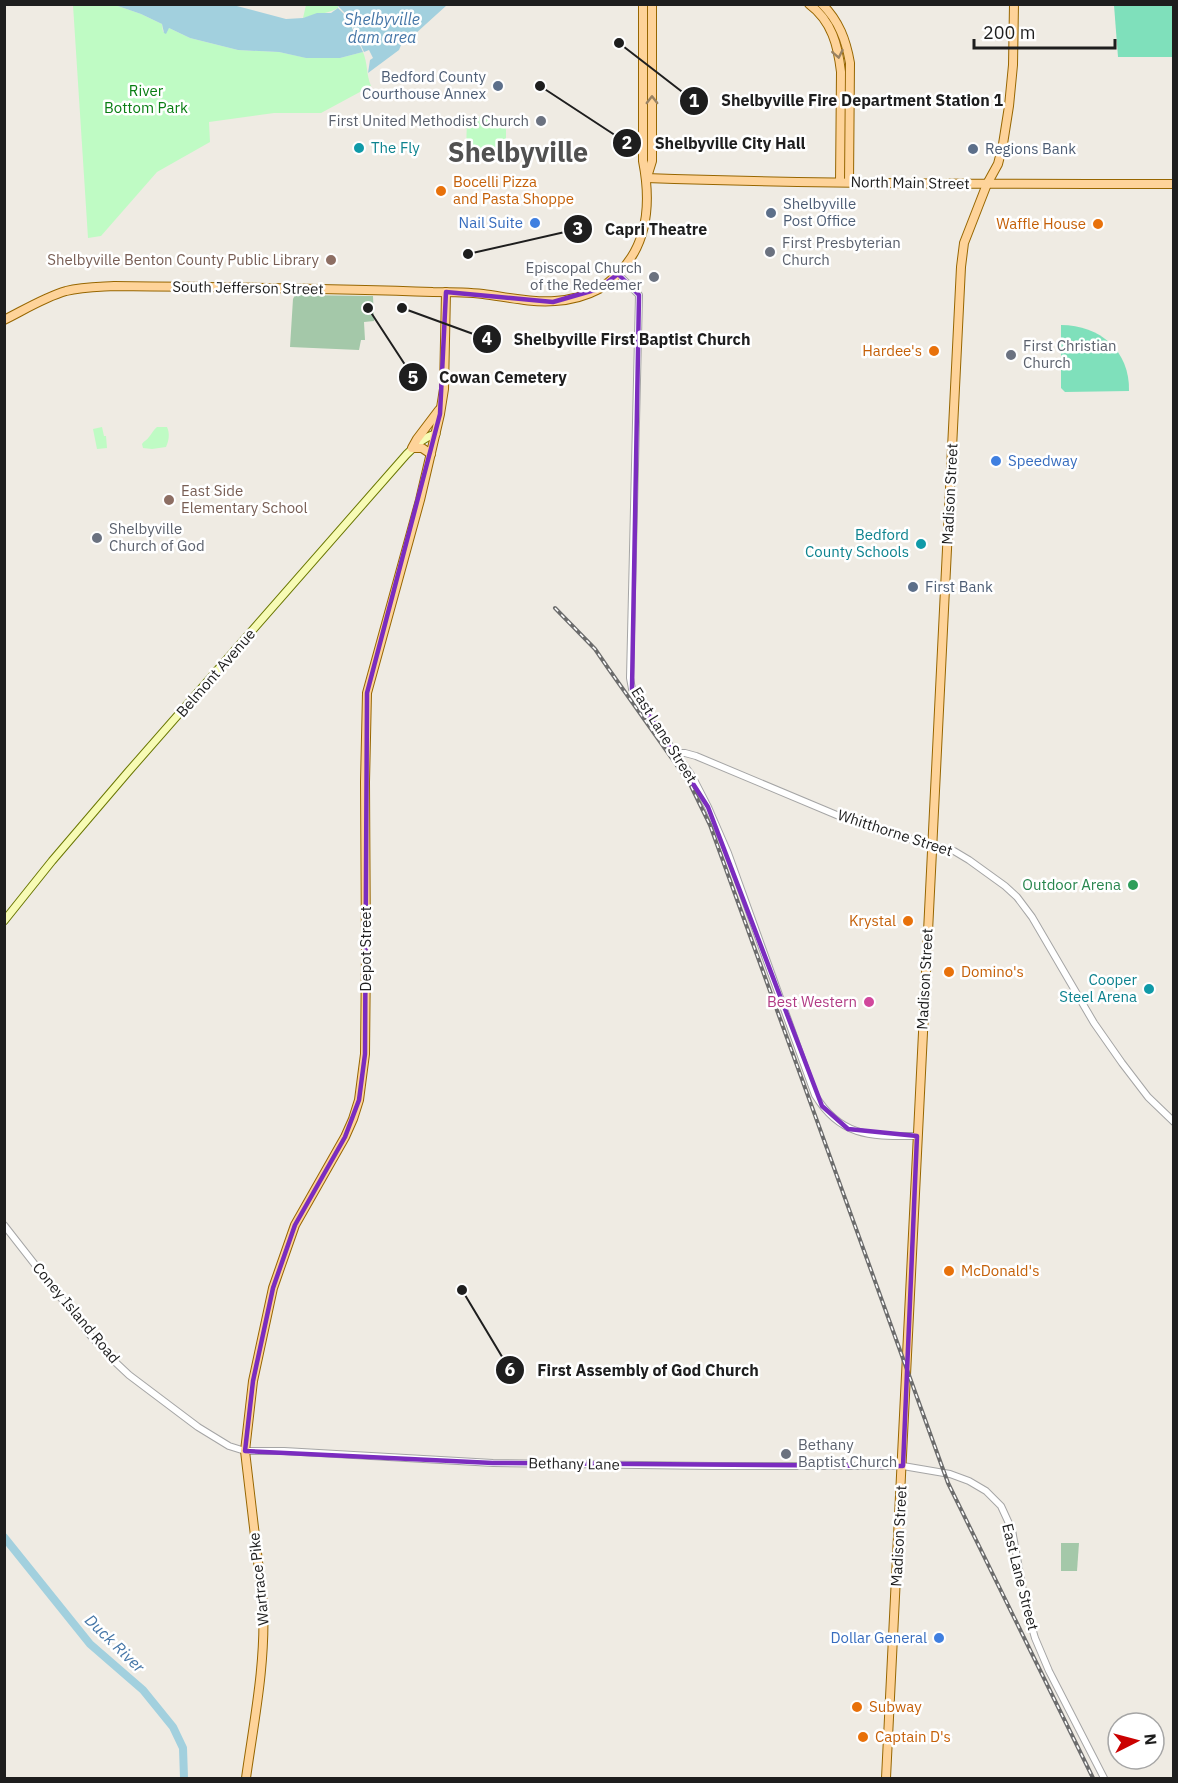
<svg xmlns="http://www.w3.org/2000/svg" width="1178" height="1783" viewBox="0 0 1178 1783" font-family="'IBM Plex Sans',sans-serif">
  <style>
    .cemetery { fill: #a4c8a9 }
    .park { fill: #bffbc4 }
    .pitch { fill: #7fe0bb }
    .water { fill: #a2d0de }
    .lines { fill: none; stroke-linecap: round; stroke-linejoin: round }
    .river { stroke: #a2d0de; stroke-width: 8 }
    .tertiary-casing { stroke: #a5a5a5; stroke-width: 8 }
    .secondary-casing { stroke: #6a7702; stroke-width: 9 }
    .primary-casing { stroke: #976600; stroke-width: 10 }
    .tertiary { stroke: #fff; stroke-width: 6 }
    .secondary { stroke: #f7fbb5; stroke-width: 7 }
    .primary { stroke: #fed399; stroke-width: 8 }
    .rail-casing { stroke: #6c6c6c; stroke-width: 4 }
    .rail { stroke: #fff; stroke-width: 1.5; stroke-dasharray: 4.5; stroke-linecap: butt }
    .oneway { stroke: #998262 }
    .marked { fill: none; stroke: #7b2cbf; stroke-width: 4.5; stroke-linejoin: round }
    .service-dot { fill: #5c6f8a; stroke: #fff; stroke-width: 2 }
    .worship-dot { fill: #6b7280; stroke: #fff; stroke-width: 2 }
    .culture-dot { fill: #0f9aa8; stroke: #fff; stroke-width: 2 }
    .food-dot { fill: #e8710a; stroke: #fff; stroke-width: 2 }
    .shop-dot { fill: #3f7fe0; stroke: #fff; stroke-width: 2 }
    .education-dot { fill: #8d6e63; stroke: #fff; stroke-width: 2 }
    .leisure-dot { fill: #2e9e5b; stroke: #fff; stroke-width: 2 }
    .hotel-dot { fill: #d1479c; stroke: #fff; stroke-width: 2 }
    .labels { text-anchor: middle; stroke-width: 5; stroke-linejoin: round; paint-order: stroke }
    .service-label { font-size: 15px; fill: #4e5e75; stroke: #fff; text-anchor: start }
    .park-label { font-size: 15px; fill: #097e13; stroke: #fff }
    .worship-label { font-size: 15px; fill: #5b616d; stroke: #fff; text-anchor: start }
    .culture-label { font-size: 15px; fill: #0d838f; stroke: #fff; text-anchor: end }
    .food-label { font-size: 15px; fill: #c56008; stroke: #fff; text-anchor: start }
    .street-label { font-size: 15px; fill: #1e1e1e; stroke: #fff }
    .shop-label { font-size: 15px; fill: #366cbe; stroke: #fff; text-anchor: end }
    .education-label { font-size: 15px; fill: #785e54; stroke: #fff; text-anchor: end }
    .leisure-label { font-size: 15px; fill: #27864d; stroke: #fff; text-anchor: end }
    .hotel-label { font-size: 15px; fill: #b23c85; stroke: #fff; text-anchor: end }
    .water-label { font-size: 16px; font-style: italic; fill: #4576a7; stroke: #fff }
    .town-label { font-size: 27px; font-weight: bold; fill: #515151; stroke: #fff }
    .leader { fill: none; stroke: #1e1e1e; stroke-width: 2 }
    .callout-dot { fill: #1e1e1e; stroke: #fff; stroke-width: 2 }
    .mark-label { font-size: 18px; text-anchor: middle; font-weight: bold; fill: #fff }
    .callout-label { font-size: 16px; text-anchor: middle; font-weight: bold; fill: #1e1e1e; stroke: #fff; stroke-width: 5; stroke-linejoin: round; paint-order: stroke }
  </style>
  <rect width="100%" height="100%" fill="#efebe3"/>
  <g class="cemetery">
    <polygon points="295,295 373,296 374,321 364,322 365,340 361,340 359,350 290,347 293,299"/>
    <polygon points="1061,1543 1079,1543 1077,1571 1061,1571"/>
  </g>
  <g class="park">
    <path d="M73 5H115L141 14 162 24 163 32 169 28 190 38 238 50 279 52 307 58H340L363 52C368 64 366 74 371 86L321 113H274L209 122 210 142 157 172 101 236 88 238Z"/>
    <path d="M306 5H338V8C328 14 315 14 303 18Z"/>
    <polygon points="467,117 506,118 506,156 468,156 466,155"/>
    <polygon points="102,427 104,436 106,436 107,448 97,449 93,429"/>
    <path d="M157 427H167C170 434 169 440 166 447L152 449 143 448 142 444C144 441 147 440 149 437 152 434 153 430 157 427Z"/>
  </g>
  <g class="pitch">
    <polygon points="1114,5 1173,5 1173,57 1118,57"/>
    <path d="M1061 325C1100 325 1130 351 1129 391L1065 392 1061 388Z"/>
  </g>
  <g class="water">
    <polygon points="115,5 233,5 286,19 303,18 317,13 331,13 338,8 347,17 363,52 340,58 306,58 279,52 238,50 190,38 169,28 166,34 164,33 162,24 141,14"/>
    <polygon points="338,5 338,4 447,5 415,34 404,38 399,50 368,73 370,60 373,58 369,50 364,52 348,16 338,6"/>
  </g>
  <g class="lines">
    <polyline class="river" points="4,1537 90,1644 143,1690 173,1727 183,1748 184,1778"/>
    <g class="tertiary-casing">
      <g id="tertiary">
        <path d="M618 274 639 295 630 678 632 689 645 711 692 776 708 807 728 853 815 1095C841 1138 872 1136 917 1136"/>
        <polyline points="675,753 685,753 696,756 839,816 879,831 954,851 969,860 1005,886 1017,897 1032,917 1094,1023 1122,1063 1148,1097 1174,1122"/>
        <polyline points="4,1225 90,1335 112,1359 129,1375 198,1427 229,1446 245,1451 284,1451 493,1463 713,1466 903,1466 950,1474 969,1481 986,1491 1001,1506 1012,1530 1026,1607 1035,1638 1049,1671 1104,1778"/>
      </g>
    </g>
    <g class="secondary-casing">
      <path id="secondary" d="M4 921 52 861 128 772 406 455C415 446 423 437 436 434"/>
    </g>
    <g class="primary-casing">
      <g id="primary">
        <path d="M809 4C832 21 838 46 841 72L840 182"/>
        <path d="M822 4C839 21 846 40 850 63L849 182"/>
        <polyline points="647,177 652,161 652,4"/>
        <path d="M646 178C822 184 998 184 1174 184"/>
        <path d="M4 320C24 310 45 297 66 291 82 287 98 287 114 286 221 287 327 288 433 292 449 292 466 292 483 294 506 297 532 303 555 301 570 300 586 296 599 289 646 259 653 212 643 161V4"/>
        <polyline points="431,454 422,448 412,448 417,439 439,410"/>
        <path d="M246 1778C254 1721 266 1663 263 1604L245 1451 253 1381 273 1288 295 1225 345 1137 353 1119 359 1100 365 1054 366 954 365 782 367 693 420 500 440 414 444 389 446 292"/>
        <polyline points="886,1778 961,267 964,243 987,184 998,164 1003,144 1009,106 1013,65 1014,4"/>
      </g>
    </g>
    <use href="#tertiary" class="tertiary"/>
    <use href="#secondary" class="secondary"/>
    <use href="#primary" class="primary"/>
    <g class="rail-casing">
      <polyline id="rail" points="555,608 595,649 608,668 690,784 710,825 948,1483 1093,1778"/>
    </g>
    <use href="#rail" class="rail"/>
  </g>
  <defs><path id="oneway-chevron" d="M-2-3.5L2.5 0L-2 3.5" fill="none" stroke-width="1.6" stroke-linecap="round" stroke-linejoin="round" transform="scale(1.5)"/></defs>
  <g class="oneway">
    <use href="#oneway-chevron" transform="translate(838 54) rotate(79)"/>
    <use href="#oneway-chevron" transform="translate(652 100) rotate(-90)"/>
  </g>
  <path class="marked" d="M618 274 639 295 632 689 708 807 822 1106 848 1129 917 1136 903 1466 493 1463 245 1451 253 1381 273 1288 295 1225 345 1137 359 1100 365 1054 367 693 440 414 446 292 553 302 598 289Z"/>
  <g class="service-dot">
    <circle cx="498" cy="86" r="6"/>
    <circle cx="973" cy="149" r="6"/>
    <circle cx="771" cy="213" r="6"/>
    <circle cx="913" cy="587" r="6"/>
  </g>
  <g class="worship-dot">
    <circle cx="541" cy="121" r="6"/>
    <circle cx="770" cy="252" r="6"/>
    <circle cx="654" cy="277" r="6"/>
    <circle cx="1011" cy="355" r="6"/>
    <circle cx="97" cy="538" r="6"/>
    <circle cx="786" cy="1454" r="6"/>
  </g>
  <g class="culture-dot">
    <circle cx="359" cy="148" r="6"/>
    <circle cx="921" cy="544" r="6"/>
    <circle cx="1149" cy="989" r="6"/>
  </g>
  <g class="food-dot">
    <circle cx="441" cy="191" r="6"/>
    <circle cx="1098" cy="224" r="6"/>
    <circle cx="934" cy="351" r="6"/>
    <circle cx="908" cy="921" r="6"/>
    <circle cx="949" cy="972" r="6"/>
    <circle cx="949" cy="1271" r="6"/>
    <circle cx="857" cy="1707" r="6"/>
    <circle cx="863" cy="1737" r="6"/>
  </g>
  <g class="shop-dot">
    <circle cx="535" cy="223" r="6"/>
    <circle cx="996" cy="461" r="6"/>
    <circle cx="939" cy="1638" r="6"/>
  </g>
  <g class="education-dot">
    <circle cx="331" cy="260" r="6"/>
    <circle cx="169" cy="500" r="6"/>
  </g>
  <circle class="leisure-dot" cx="1133" cy="885" r="6"/>
  <circle class="hotel-dot" cx="869" cy="1002" r="6"/>
  <g class="labels">
    <g class="service-label">
      <text x="486" y="82" text-anchor="end">Bedford County<tspan x="486" dy="17">Courthouse Annex</tspan></text>
      <text x="985" y="154">Regions Bank</text>
      <text x="783" y="209">Shelbyville<tspan x="783" dy="17">Post Office</tspan></text>
      <text x="925" y="592">First Bank</text>
    </g>
    <g class="park-label">
      <text x="146" y="96">River<tspan x="146" dy="17">Bottom Park</tspan></text>
    </g>
    <g class="worship-label">
      <text x="529" y="126" text-anchor="end">First United Methodist Church</text>
      <text x="782" y="248">First Presbyterian<tspan x="782" dy="17">Church</tspan></text>
      <text x="642" y="273" text-anchor="end">Episcopal Church<tspan x="642" dy="17">of the Redeemer</tspan></text>
      <text x="1023" y="351">First Christian<tspan x="1023" dy="17">Church</tspan></text>
      <text x="109" y="534">Shelbyville<tspan x="109" dy="17">Church of God</tspan></text>
      <text x="798" y="1450">Bethany<tspan x="798" dy="17">Baptist Church</tspan></text>
    </g>
    <g class="culture-label">
      <text x="371" y="153" text-anchor="start">The Fly</text>
      <text x="909" y="540">Bedford<tspan x="909" dy="17">County Schools</tspan></text>
      <text x="1137" y="985">Cooper<tspan x="1137" dy="17">Steel Arena</tspan></text>
    </g>
    <g class="food-label">
      <text x="453" y="187">Bocelli Pizza<tspan x="453" dy="17">and Pasta Shoppe</tspan></text>
      <text x="1086" y="229" text-anchor="end">Waffle House</text>
      <text x="922" y="356" text-anchor="end">Hardee's</text>
      <text x="896" y="926" text-anchor="end">Krystal</text>
      <text x="961" y="977">Domino's</text>
      <text x="961" y="1276">McDonald's</text>
      <text x="869" y="1712">Subway</text>
      <text x="875" y="1742">Captain D's</text>
    </g>
    <g class="street-label">
      <text transform="translate(910 183) rotate(1)" y="5">North Main Street</text>
      <text transform="translate(248 288) rotate(1)" y="5">South Jefferson Street</text>
      <text transform="translate(950 494) rotate(-87)" y="5">Madison Street</text>
      <text transform="translate(216 673) rotate(-49)" y="5">Belmont Avenue</text>
      <text transform="translate(664 735) rotate(58)" y="5">East Lane Street</text>
      <text transform="translate(895 833) rotate(18)" y="5">Whitthorne Street</text>
      <text transform="translate(366 949) rotate(-90)" y="5">Depot Street</text>
      <text transform="translate(925 979) rotate(-87)" y="5">Madison Street</text>
      <text transform="translate(76 1313) rotate(50)" y="5">Coney Island Road</text>
      <text transform="translate(574 1464) rotate(1)" y="5">Bethany Lane</text>
      <text transform="translate(899 1536) rotate(-87)" y="5">Madison Street</text>
      <text transform="translate(1020 1577) rotate(76)" y="5">East Lane Street</text>
      <text transform="translate(259 1579) rotate(-96)" y="5">Wartrace Pike</text>
    </g>
    <g class="shop-label">
      <text x="523" y="228">Nail Suite</text>
      <text x="1008" y="466" text-anchor="start">Speedway</text>
      <text x="927" y="1643">Dollar General</text>
    </g>
    <g class="education-label">
      <text x="319" y="265">Shelbyville Benton County Public Library</text>
      <text x="181" y="496" text-anchor="start">East Side<tspan x="181" dy="17">Elementary School</tspan></text>
    </g>
    <g class="leisure-label">
      <text x="1121" y="890">Outdoor Arena</text>
    </g>
    <g class="hotel-label">
      <text x="857" y="1007">Best Western</text>
    </g>
    <g class="water-label">
      <text x="382" y="25">Shelbyville<tspan x="382" dy="18">dam area</tspan></text>
      <text transform="translate(115 1643) rotate(44)" y="6">Duck River</text>
    </g>
    <g class="town-label">
      <text x="518" y="162">Shelbyville</text>
    </g>
  </g>
  <path class="leader" d="M619 43L694 101M540 86L627 143M468 254L578 229M402 308L487 339M368 308L413 377M462 1290L510 1370"/>
  <g class="callout-dot">
    <circle cx="619" cy="43" r="6"/>
    <circle cx="540" cy="86" r="6"/>
    <circle cx="468" cy="254" r="6"/>
    <circle cx="402" cy="308" r="6"/>
    <circle cx="368" cy="308" r="6"/>
    <circle cx="462" cy="1290" r="6"/>
    <circle cx="694" cy="101" r="15"/>
    <circle cx="627" cy="143" r="15"/>
    <circle cx="578" cy="229" r="15"/>
    <circle cx="487" cy="339" r="15"/>
    <circle cx="413" cy="377" r="15"/>
    <circle cx="510" cy="1370" r="15"/>
  </g>
  <g class="mark-label">
    <text x="694" y="107">1</text>
    <text x="627" y="149">2</text>
    <text x="578" y="235">3</text>
    <text x="487" y="345">4</text>
    <text x="413" y="384">5</text>
    <text x="510" y="1376">6</text>
  </g>
  <g class="callout-label">
    <text x="862" y="106">Shelbyville Fire Department Station 1</text>
    <text x="730" y="149">Shelbyville City Hall</text>
    <text x="656" y="235">Capri Theatre</text>
    <text x="632" y="345">Shelbyville First Baptist Church</text>
    <text x="503" y="383">Cowan Cemetery</text>
    <text x="648" y="1376">First Assembly of God Church</text>
  </g>
  <rect width="1178" height="1783" fill="none" stroke="#1e1e1e" stroke-width="12"/>
  <g transform="translate(1136 1741) rotate(84)"><circle r="28" fill="#ffffff" stroke="#a5a5a5" stroke-width="1.5"/>
  <path d="M0-4.5L10 22L0 15L-10 22Z" fill="#cb0100"/>
  <text y="-9" font-size="16" font-weight="bold" text-anchor="middle" fill="#1e1e1e">N</text>
  </g>
  <path d="M974 39v9h141v-9" fill="none" stroke="#1e1e1e" stroke-width="3"/>
  <text x="983" y="39" font-size="18" fill="#1e1e1e" stroke="#ffffff" stroke-width="4.5" paint-order="stroke">200 m</text>
</svg>
